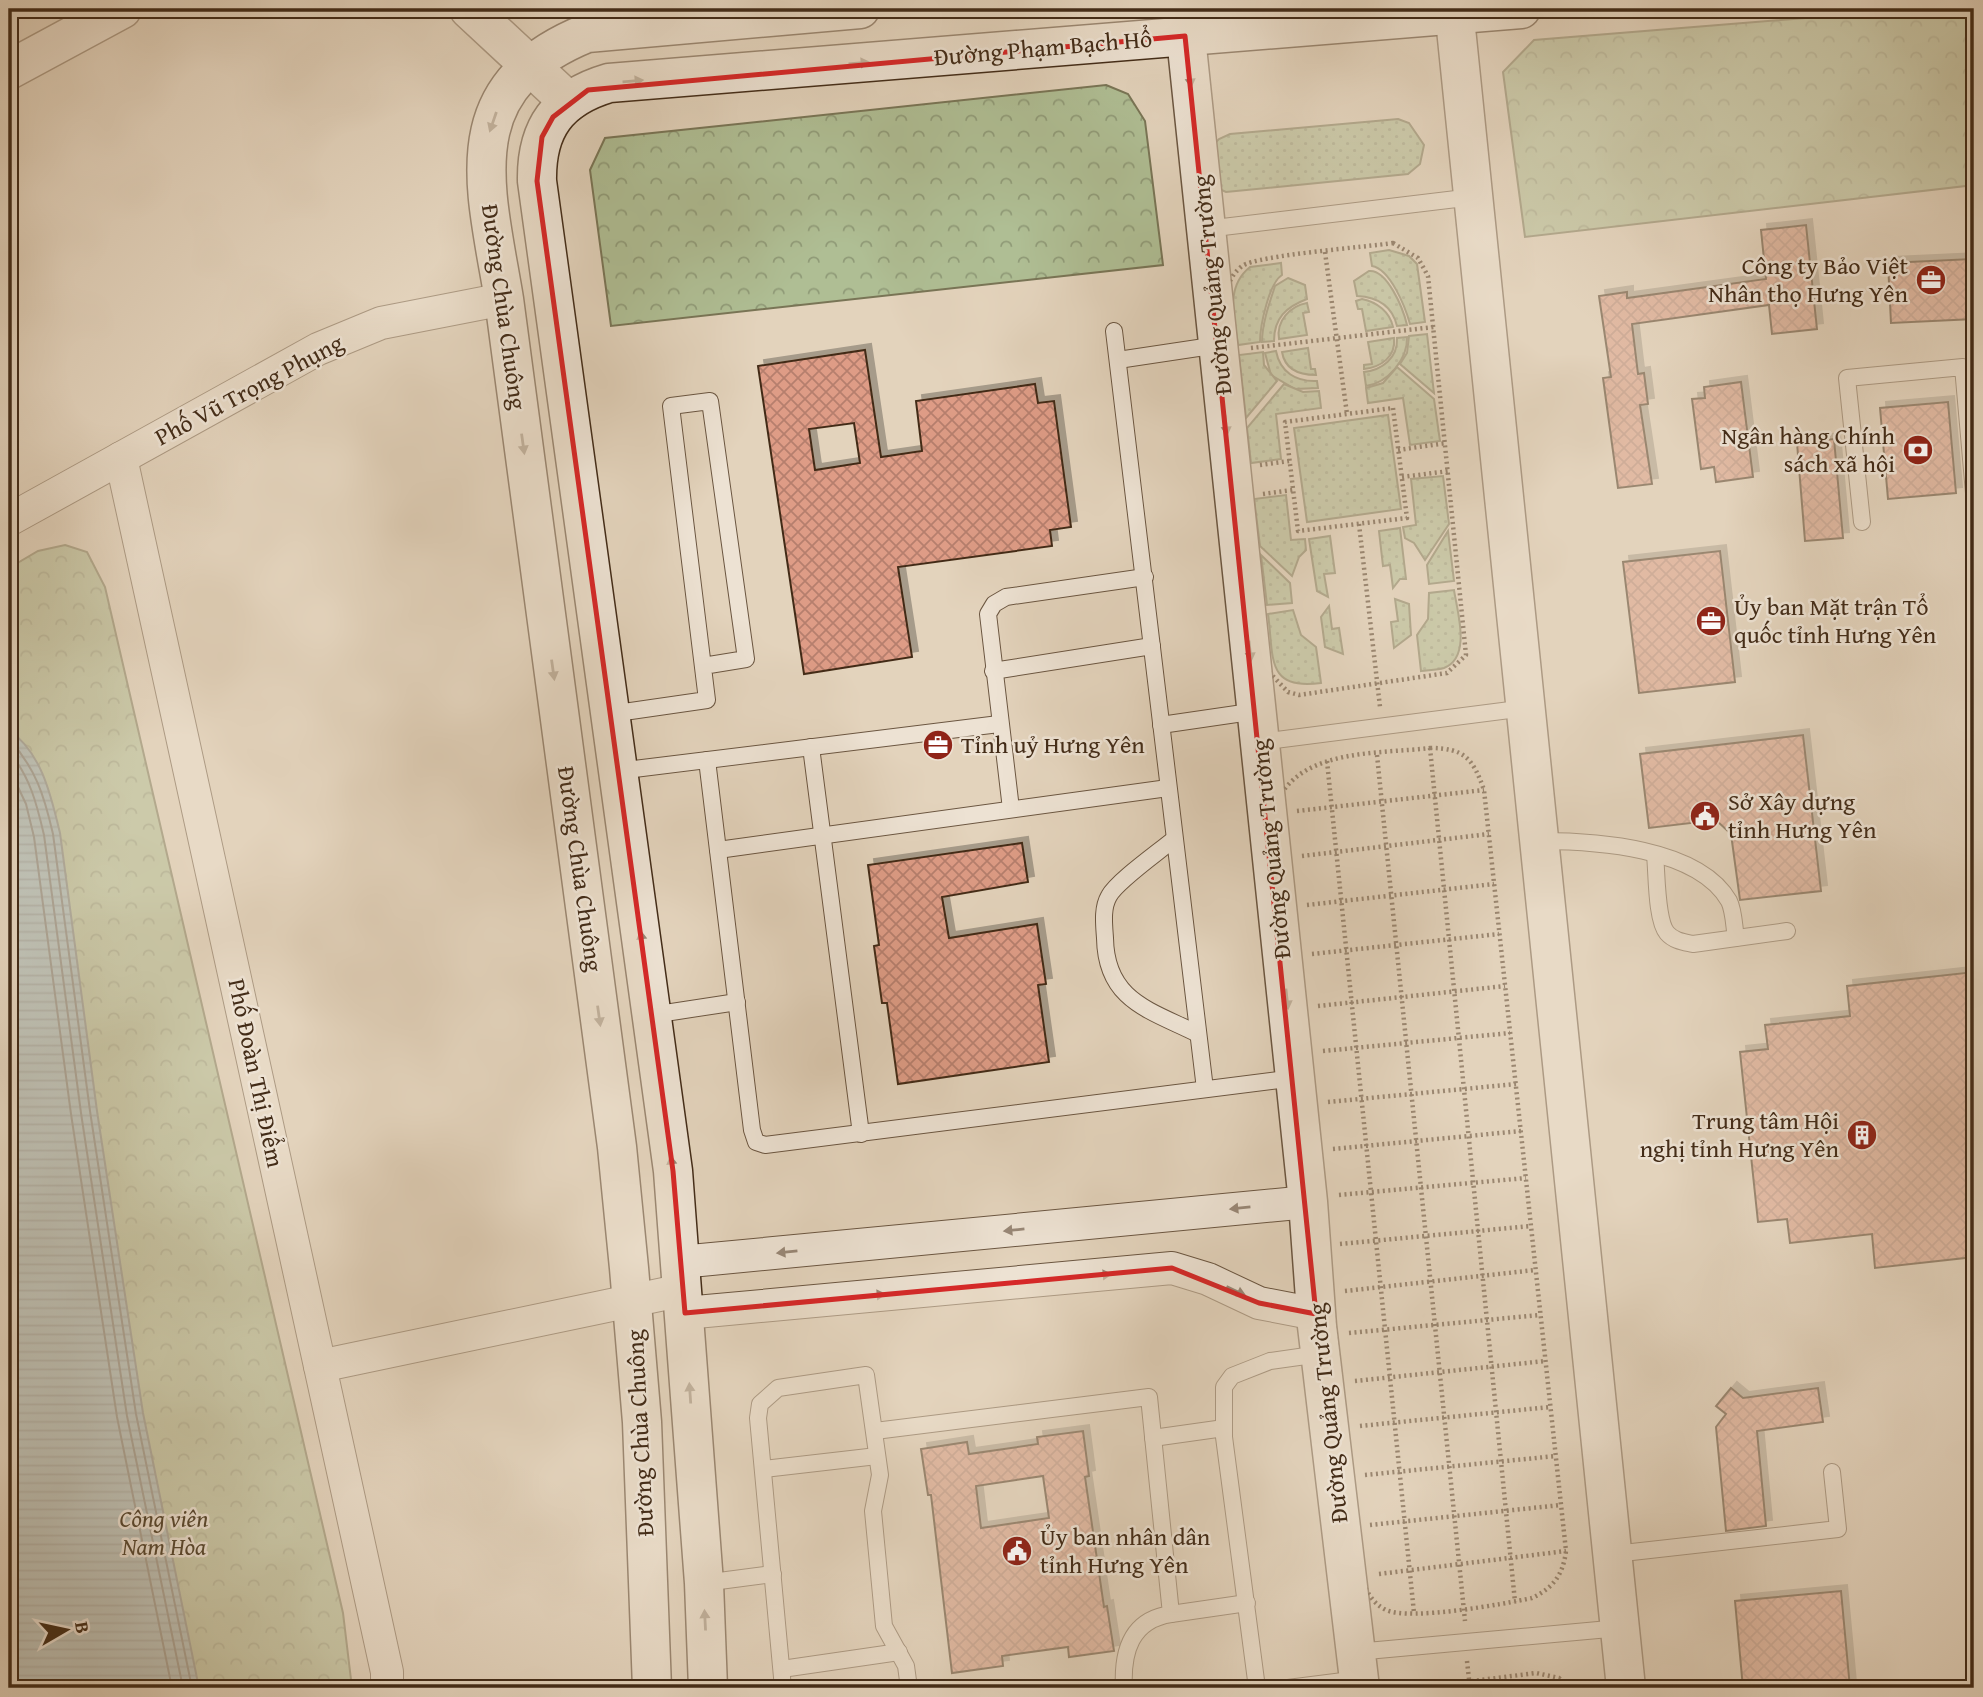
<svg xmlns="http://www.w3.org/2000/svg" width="1983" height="1697" viewBox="0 0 1983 1697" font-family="'Gentium Book Plus',serif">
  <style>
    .grass { fill: url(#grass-dots); stroke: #797556; stroke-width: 2 }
    .forest { fill: url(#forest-crowns); stroke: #797556; stroke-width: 2 }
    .water { fill: url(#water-rules); stroke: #777e7a; stroke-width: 2 }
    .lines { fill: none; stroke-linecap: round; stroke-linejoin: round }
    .shore { stroke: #6e706a; stroke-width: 2 }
    .building { fill: url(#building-cross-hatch); stroke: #432c18; stroke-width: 2; fill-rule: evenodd; filter: url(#shadow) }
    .service-casing { stroke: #6b5641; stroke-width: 18 }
    .minor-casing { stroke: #6b5641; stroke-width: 34 }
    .tertiary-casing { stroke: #6b5641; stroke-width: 41 }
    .secondary-casing { stroke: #432c18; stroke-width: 41 }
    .path { stroke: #432c18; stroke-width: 4.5; stroke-dasharray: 2 3.5; stroke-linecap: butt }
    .service { stroke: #ede2d3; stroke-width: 16 }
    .minor { stroke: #ede2d3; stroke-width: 32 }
    .tertiary { stroke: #ede2d3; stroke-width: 38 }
    .secondary { stroke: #ede2d3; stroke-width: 38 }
    .oneway { fill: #988776 }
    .marked { fill: none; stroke: #d62828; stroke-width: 5; stroke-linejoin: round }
    .labels { text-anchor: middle; stroke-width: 5; stroke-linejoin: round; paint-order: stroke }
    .street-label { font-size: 24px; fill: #432c18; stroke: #ede2d3 }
    .poi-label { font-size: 24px; fill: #432c18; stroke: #ede2d3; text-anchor: start }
    .park-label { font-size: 24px; font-style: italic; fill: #594931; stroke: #ede2d3 }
  </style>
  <defs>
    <pattern id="grass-dots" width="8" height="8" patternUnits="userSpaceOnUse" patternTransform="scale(1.75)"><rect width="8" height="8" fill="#afbe94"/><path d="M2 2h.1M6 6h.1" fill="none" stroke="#909b78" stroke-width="1.8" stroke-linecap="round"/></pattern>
    <pattern id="forest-crowns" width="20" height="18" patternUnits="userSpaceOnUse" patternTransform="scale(1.75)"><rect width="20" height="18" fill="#afbe94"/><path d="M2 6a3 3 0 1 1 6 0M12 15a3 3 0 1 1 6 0" fill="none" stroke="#909b78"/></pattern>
    <pattern id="water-rules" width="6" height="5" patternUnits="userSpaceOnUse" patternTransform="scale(1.75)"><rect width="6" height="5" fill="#9ab5bb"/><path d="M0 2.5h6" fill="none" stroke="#7f9397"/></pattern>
    <pattern id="building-cross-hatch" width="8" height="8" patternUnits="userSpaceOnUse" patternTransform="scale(1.75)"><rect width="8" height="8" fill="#de9c86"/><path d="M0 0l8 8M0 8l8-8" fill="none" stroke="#b67f6d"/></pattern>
    <filter id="shadow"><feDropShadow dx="6" dy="-6" stdDeviation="0" flood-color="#0004"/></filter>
  </defs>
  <rect width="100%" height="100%" fill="#e3d3bc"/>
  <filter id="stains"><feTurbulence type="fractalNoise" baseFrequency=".00286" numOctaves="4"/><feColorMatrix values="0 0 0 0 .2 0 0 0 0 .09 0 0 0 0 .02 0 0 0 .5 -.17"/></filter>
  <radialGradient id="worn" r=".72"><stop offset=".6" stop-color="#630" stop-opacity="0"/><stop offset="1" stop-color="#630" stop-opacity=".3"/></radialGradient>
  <g class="grass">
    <polygon points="1398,119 1409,123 1424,145 1420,164 1408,174 1226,192 1217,188 1212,146 1219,139 1230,134"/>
    <path d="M1389 250 1409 256 1417 264 1425 322 1410 324C1405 306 1390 269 1372 266L1370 253Z"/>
    <path d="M1281 263 1282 275C1269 283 1260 326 1260 342L1238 345C1234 317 1225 287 1250 267Z"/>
    <path d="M1369 271C1387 269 1403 308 1407 325L1397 326C1392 305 1377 297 1357 296L1354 281Z"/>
    <path d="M1288 278 1305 285 1307 299C1286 307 1274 318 1274 341L1262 342C1262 324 1269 304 1275 286Z"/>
    <path d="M1362 299C1377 302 1390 312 1393 327L1366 331 1362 309H1358L1356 301Z"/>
    <path d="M1307 303 1309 312 1303 313 1307 335 1279 339C1276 321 1290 306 1307 303Z"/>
    <polygon points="1427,334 1434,393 1400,364 1407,353 1409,336"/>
    <path d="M1407 337C1408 359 1388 383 1366 386L1364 372C1382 370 1398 358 1397 338Z"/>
    <path d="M1394 338C1396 357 1381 367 1364 369V365L1372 364 1368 342Z"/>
    <path d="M1308 348 1311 369H1315L1316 375C1299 375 1285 370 1282 352Z"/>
    <path d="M1276 351C1280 372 1296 382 1317 381L1318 388 1295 389 1271 375 1265 353Z"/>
    <polygon points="1263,352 1264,365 1277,381 1246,418 1239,355"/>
    <polygon points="1397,367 1434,399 1440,441 1410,445 1403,398 1368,403 1366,388 1383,383"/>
    <polygon points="1284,384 1303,392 1319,391 1321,408 1276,414 1281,459 1251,463 1247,428"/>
    <polygon points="1388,415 1401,509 1307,522 1294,428"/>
    <polygon points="1443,476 1449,524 1425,560 1414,543 1405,538 1403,527 1416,525 1411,479"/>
    <polygon points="1286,495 1291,540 1305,539 1306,550 1299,557 1292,576 1260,546 1254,499"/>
    <polygon points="1400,528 1406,579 1400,579 1393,588 1390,565 1383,566 1379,531"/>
    <polygon points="1448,531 1454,581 1429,584 1427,565"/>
    <polygon points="1330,536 1335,573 1324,574 1328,597 1317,591 1309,539"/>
    <polygon points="1261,555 1290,583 1292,603 1267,605"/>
    <path d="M1454 590C1457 611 1472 657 1444 668 1437 670 1428 670 1421 671L1417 635 1428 619 1429 593Z"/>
    <polygon points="1395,599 1409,604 1411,635 1394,648 1391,622 1398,621"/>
    <polygon points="1329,606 1332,629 1339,628 1343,654 1325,647 1321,617"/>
    <path d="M1293 610 1301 635 1316 647 1321 683C1265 691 1274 656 1268 614Z"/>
  </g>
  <g class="forest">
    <polygon points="1915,9 1974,9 1974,185 1525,237 1503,72 1534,40"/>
    <polygon points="1106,85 1128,94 1145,121 1163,265 611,326 590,170 605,138"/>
    <polygon points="65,545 87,552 105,587 343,1613 352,1688 9,1688 9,568 38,551"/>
  </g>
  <path class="water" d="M9 730C42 753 51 796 60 833L97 1111 143 1413 199 1688H9Z"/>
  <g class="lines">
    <g class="shore">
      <path d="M9 739C36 769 44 795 53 834L90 1111 136 1414 192 1688"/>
      <path d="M9 752C30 776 37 805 44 835L81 1113 127 1416 183 1688"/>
      <polyline points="9,768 26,804 34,837 71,1114 117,1417 172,1688"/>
    </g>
  </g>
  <g class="building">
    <polygon points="1806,225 1817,329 1772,334 1769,305 1632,324 1638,374 1644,373 1648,404 1640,405 1652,484 1618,488 1603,378 1611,377 1599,296 1627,292 1627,298 1766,279 1761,230"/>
    <polygon points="1972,259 1974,319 1891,323 1888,263"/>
    <path d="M865 350 881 457 922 451 916 401 1035 384 1038 403 1054 401 1071 527 1050 530 1052 546 898 567 912 657 804 674 758 366ZM854 423 860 463 815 470 809 429Z"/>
    <polygon points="1741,382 1753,477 1716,482 1714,467 1701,469 1692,399 1705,398 1704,387"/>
    <polygon points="1948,402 1956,493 1888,499 1880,408"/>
    <polygon points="1834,439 1843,538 1805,541 1797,443"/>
    <polygon points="1720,551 1735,682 1639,693 1623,562"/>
    <polygon points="1803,735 1821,891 1740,900 1731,834 1716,820 1649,828 1640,754"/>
    <polygon points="1022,843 1028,882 942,897 949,938 1037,924 1046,984 1038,985 1049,1062 898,1084 887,1003 882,1003 874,946 879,945 868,865"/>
    <polygon points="1974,972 1974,1257 1875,1268 1872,1234 1790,1243 1787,1219 1758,1222 1740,1052 1768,1049 1765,1025 1850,1016 1847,986"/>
    <polygon points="1731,1388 1743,1398 1818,1388 1823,1422 1757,1431 1766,1526 1726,1531 1716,1427 1726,1414 1716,1406"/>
    <path d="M1083 1431 1089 1476 1085 1477 1104 1607 1107 1606 1114 1651 1069 1657 1068 1647 1002 1656 1003 1666 952 1673 931 1495H928L921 1449 967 1442 969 1454 1038 1444 1037 1437ZM1043 1476 1049 1518 981 1528 976 1486Z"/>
    <polygon points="1841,1591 1850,1688 1743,1688 1735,1601"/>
  </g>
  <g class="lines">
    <g class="service-casing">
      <g id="service">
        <polyline points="1206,229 1473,197"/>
        <polyline points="1114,331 1205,1089"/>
        <polyline points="1118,360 1218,345"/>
        <polyline points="1862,522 1847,378 1963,367 1974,493"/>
        <polyline points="993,671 1152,646"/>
        <polyline points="610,714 707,700 671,406 710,401 746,659 703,666"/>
        <polyline points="1161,725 1257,711"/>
        <polyline points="1260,742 1526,708"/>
        <polyline points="811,747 861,1134"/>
        <polyline points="707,760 752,1130 756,1142 765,1145 1295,1078"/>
        <polyline points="618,771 999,724"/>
        <polyline points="1011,809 988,614 994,604 1006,597 1145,577"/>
        <path d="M1174 839C1160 851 1117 881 1109 896 1102 908 1104 924 1105 938 1106 1001 1150 1010 1198 1034"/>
        <path d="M1540 841C1594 841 1698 847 1729 901 1734 911 1734 927 1736 938"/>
        <polyline points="718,850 1168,788"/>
        <path d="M1655 855C1657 873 1656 920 1667 933 1674 941 1684 942 1693 944L1787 931"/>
        <polyline points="652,1015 737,1002"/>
        <path d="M875 1431 1149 1397 1171 1614C1131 1620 1122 1652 1124 1688"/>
        <polyline points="1153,1438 1224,1428"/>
        <polyline points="764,1469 877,1456"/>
        <polyline points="1614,1554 1838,1529 1832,1472"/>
        <polyline points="704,1583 773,1574"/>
        <polyline points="1171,1614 1247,1603"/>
        <polyline points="1356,1652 1620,1628"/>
        <polyline points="782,1669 899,1652"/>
        <polyline points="783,1688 758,1418 760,1404 778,1388 866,1375 880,1475 873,1511 884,1626 906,1666 909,1688"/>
        <polyline points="1257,1688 1224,1437 1224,1387 1232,1376 1270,1361 1320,1354"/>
        <polyline points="1288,1688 1359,1679"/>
      </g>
    </g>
    <g class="minor-casing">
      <g id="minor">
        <polyline points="121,458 387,1672 387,1688"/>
        <polyline points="9,520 318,349 381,323 504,299"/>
        <polyline points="680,1262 1308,1202"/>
        <polyline points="685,1313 1172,1268 1208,1279 1259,1303 1316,1314"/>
        <polyline points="320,1366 683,1290"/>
      </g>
    </g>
    <g class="tertiary-casing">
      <g id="tertiary">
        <polyline points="469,9 569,102"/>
        <polyline points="1183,9 1308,1202 1317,1326 1360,1688"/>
        <polyline points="1454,9 1626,1688"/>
        <polyline points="9,70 122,9"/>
      </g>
    </g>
    <g class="secondary-casing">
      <g id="secondary">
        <path d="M652 1688 642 1422 629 1268 617 1147 504 299C485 185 453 87 587 33L860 9"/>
        <path d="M708 1688 704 1583 673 1171 537 181C536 128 558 98 609 83L1521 9"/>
      </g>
    </g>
    <g class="path">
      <path d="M1393 243 1418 258 1428 276 1466 655 1447 673 1299 695 1288 692 1269 672 1226 299C1227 285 1231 275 1242 266 1258 255 1367 247 1393 243Z"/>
      <polyline points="1325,252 1347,414"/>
      <polyline points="1251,348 1434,327"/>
      <polygon points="1393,408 1407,518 1298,531 1285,422"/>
      <polyline points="1398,450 1446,443"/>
      <polyline points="1260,465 1289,461"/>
      <polyline points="1402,477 1449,471"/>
      <polyline points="1263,494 1293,490"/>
      <polyline points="1359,524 1380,707"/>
      <path d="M1430 748C1465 748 1473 759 1484 790L1566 1551C1563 1575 1553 1588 1532 1598 1504 1604 1410 1621 1386 1610 1372 1603 1366 1591 1361 1577L1278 800C1303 748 1381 754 1430 748Z"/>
      <polyline points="1430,748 1515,1602"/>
      <polyline points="1377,755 1465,1621"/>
      <polyline points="1327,761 1414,1613"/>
      <polyline points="1297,811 1484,790"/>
      <polyline points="1302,856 1489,834"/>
      <polyline points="1307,905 1494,884"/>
      <polyline points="1312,954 1499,934"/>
      <polyline points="1318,1006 1505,986"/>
      <polyline points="1323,1051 1510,1033"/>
      <polyline points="1328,1102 1516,1084"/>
      <polyline points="1333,1149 1521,1131"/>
      <polyline points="1339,1195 1526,1178"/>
      <polyline points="1340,1244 1531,1226"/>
      <polyline points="1345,1291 1535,1270"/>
      <polyline points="1349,1333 1540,1315"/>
      <polyline points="1355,1381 1545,1361"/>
      <polyline points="1360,1426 1550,1407"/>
      <polyline points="1365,1475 1556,1456"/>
      <polyline points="1370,1525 1561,1505"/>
      <polyline points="1379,1574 1566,1551"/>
      <polyline points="1467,1661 1470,1688"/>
      <polyline points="1417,1688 1536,1673 1559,1678 1569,1688"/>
    </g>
    <use href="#service" class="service"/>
    <use href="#minor" class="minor"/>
    <use href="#tertiary" class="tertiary"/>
    <use href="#secondary" class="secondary"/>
  </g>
  <defs><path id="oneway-solid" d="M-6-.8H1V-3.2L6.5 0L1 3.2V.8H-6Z" transform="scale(1.75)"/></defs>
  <g class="oneway">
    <use href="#oneway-solid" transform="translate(859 63) rotate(-5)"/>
    <use href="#oneway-solid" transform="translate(1190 77) rotate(84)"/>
    <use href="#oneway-solid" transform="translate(633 81) rotate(-5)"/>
    <use href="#oneway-solid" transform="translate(493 122) rotate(109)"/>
    <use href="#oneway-solid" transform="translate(1226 425) rotate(84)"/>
    <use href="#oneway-solid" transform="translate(523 444) rotate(82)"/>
    <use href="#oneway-solid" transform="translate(1250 651) rotate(84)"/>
    <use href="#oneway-solid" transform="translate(553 670) rotate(82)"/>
    <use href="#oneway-solid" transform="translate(642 941) rotate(-98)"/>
    <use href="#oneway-solid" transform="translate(1287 999) rotate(84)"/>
    <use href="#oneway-solid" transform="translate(599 1016) rotate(82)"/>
    <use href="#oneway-solid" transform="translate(672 1166) rotate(-97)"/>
    <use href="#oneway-solid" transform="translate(1240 1208) rotate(174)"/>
    <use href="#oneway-solid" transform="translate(1014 1230) rotate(174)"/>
    <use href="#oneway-solid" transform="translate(787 1252) rotate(174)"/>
    <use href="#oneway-solid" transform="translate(1101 1275) rotate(-5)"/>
    <use href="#oneway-solid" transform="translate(1236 1291) rotate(25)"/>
    <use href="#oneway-solid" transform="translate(875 1295) rotate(-5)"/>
    <use href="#oneway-solid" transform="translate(690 1393) rotate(-94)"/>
    <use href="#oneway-solid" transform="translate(705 1620) rotate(-93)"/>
  </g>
  <path d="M0 0H1983V1697H0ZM1185 36 1316 1314 1259 1303 1172 1268 685 1313 673 1171 537 181 542 137 553 117 588 90Z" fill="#e3d3bc" fill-opacity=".55" fill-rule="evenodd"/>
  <path class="marked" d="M1185 36 1316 1314 1259 1303 1172 1268 685 1313 673 1171 537 181 542 137 553 117 588 90Z"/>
  <defs>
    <g id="office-disc" transform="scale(1.575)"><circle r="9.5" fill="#8f2418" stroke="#ede2d3"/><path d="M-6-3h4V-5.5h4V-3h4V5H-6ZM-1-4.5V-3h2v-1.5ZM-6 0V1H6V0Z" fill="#fff"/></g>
    <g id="bank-disc" transform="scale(1.575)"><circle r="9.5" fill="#8f2418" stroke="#ede2d3"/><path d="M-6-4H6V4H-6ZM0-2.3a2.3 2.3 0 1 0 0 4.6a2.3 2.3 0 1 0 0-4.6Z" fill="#fff"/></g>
    <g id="civic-disc" transform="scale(1.575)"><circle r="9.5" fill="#8f2418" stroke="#ede2d3"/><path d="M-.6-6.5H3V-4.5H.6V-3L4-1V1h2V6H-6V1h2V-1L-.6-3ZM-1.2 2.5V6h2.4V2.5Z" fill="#fff"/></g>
    <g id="building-disc" transform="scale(1.575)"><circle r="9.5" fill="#8f2418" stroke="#ede2d3"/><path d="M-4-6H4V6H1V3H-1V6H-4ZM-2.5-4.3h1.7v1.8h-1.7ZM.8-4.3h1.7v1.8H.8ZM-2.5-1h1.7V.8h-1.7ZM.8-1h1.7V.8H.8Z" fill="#fff"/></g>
  </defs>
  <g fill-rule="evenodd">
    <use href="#office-disc" x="1931" y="280"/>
    <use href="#bank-disc" x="1918" y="450"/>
    <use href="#office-disc" x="1711" y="621"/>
    <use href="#office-disc" x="938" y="745"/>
    <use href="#civic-disc" x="1705" y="816"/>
    <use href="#building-disc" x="1862" y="1135"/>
    <use href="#civic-disc" x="1017" y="1551"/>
  </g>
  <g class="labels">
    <g class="street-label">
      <text transform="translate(1043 48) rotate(-5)" y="8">Đường Phạm Bạch Hổ</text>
      <text transform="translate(1212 285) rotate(-96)" y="8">Đường Quảng Trường</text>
      <text transform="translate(504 307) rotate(82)" y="8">Đường Chùa Chuông</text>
      <text transform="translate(249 390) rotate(-28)" y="8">Phố Vũ Trọng Phụng</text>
      <text transform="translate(1271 849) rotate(-96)" y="8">Đường Quảng Trường</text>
      <text transform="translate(580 869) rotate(82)" y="8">Đường Chùa Chuông</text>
      <text transform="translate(256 1073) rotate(78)" y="8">Phố Đoàn Thị Điểm</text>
      <text transform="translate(1328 1413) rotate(-96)" y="8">Đường Quảng Trường</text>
      <text transform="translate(640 1433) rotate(-93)" y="8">Đường Chùa Chuông</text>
    </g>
    <g class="poi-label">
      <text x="1908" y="274" text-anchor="end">Công ty Bảo Việt<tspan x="1908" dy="28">Nhân thọ Hưng Yên</tspan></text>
      <text x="1895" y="444" text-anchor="end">Ngân hàng Chính<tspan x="1895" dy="28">sách xã hội</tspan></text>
      <text x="1734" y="615">Ủy ban Mặt trận Tổ<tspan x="1734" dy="28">quốc tỉnh Hưng Yên</tspan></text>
      <text x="961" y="753">Tỉnh uỷ Hưng Yên</text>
      <text x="1728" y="810">Sở Xây dựng<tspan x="1728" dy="28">tỉnh Hưng Yên</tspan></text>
      <text x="1839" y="1129" text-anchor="end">Trung tâm Hội<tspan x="1839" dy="28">nghị tỉnh Hưng Yên</tspan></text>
      <text x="1040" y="1545">Ủy ban nhân dân<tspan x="1040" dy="28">tỉnh Hưng Yên</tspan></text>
    </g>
    <g class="park-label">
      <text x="164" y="1527">Công viên<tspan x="164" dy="28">Nam Hòa</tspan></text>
    </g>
  </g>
  <rect width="1983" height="1697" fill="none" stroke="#e3d3bc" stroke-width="35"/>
  <rect x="10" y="10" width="1962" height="1676" fill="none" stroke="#432c18" stroke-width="3.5"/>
  <rect x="18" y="18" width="1948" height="1662" fill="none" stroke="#432c18" stroke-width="2"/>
  <g transform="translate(66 1630) rotate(81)" stroke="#ede2d3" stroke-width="5" paint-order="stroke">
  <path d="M0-5L12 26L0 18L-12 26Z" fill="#432c18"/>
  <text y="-10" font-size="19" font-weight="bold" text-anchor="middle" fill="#432c18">B</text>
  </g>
  <rect width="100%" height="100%" filter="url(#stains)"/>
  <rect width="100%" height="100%" fill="url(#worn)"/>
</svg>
